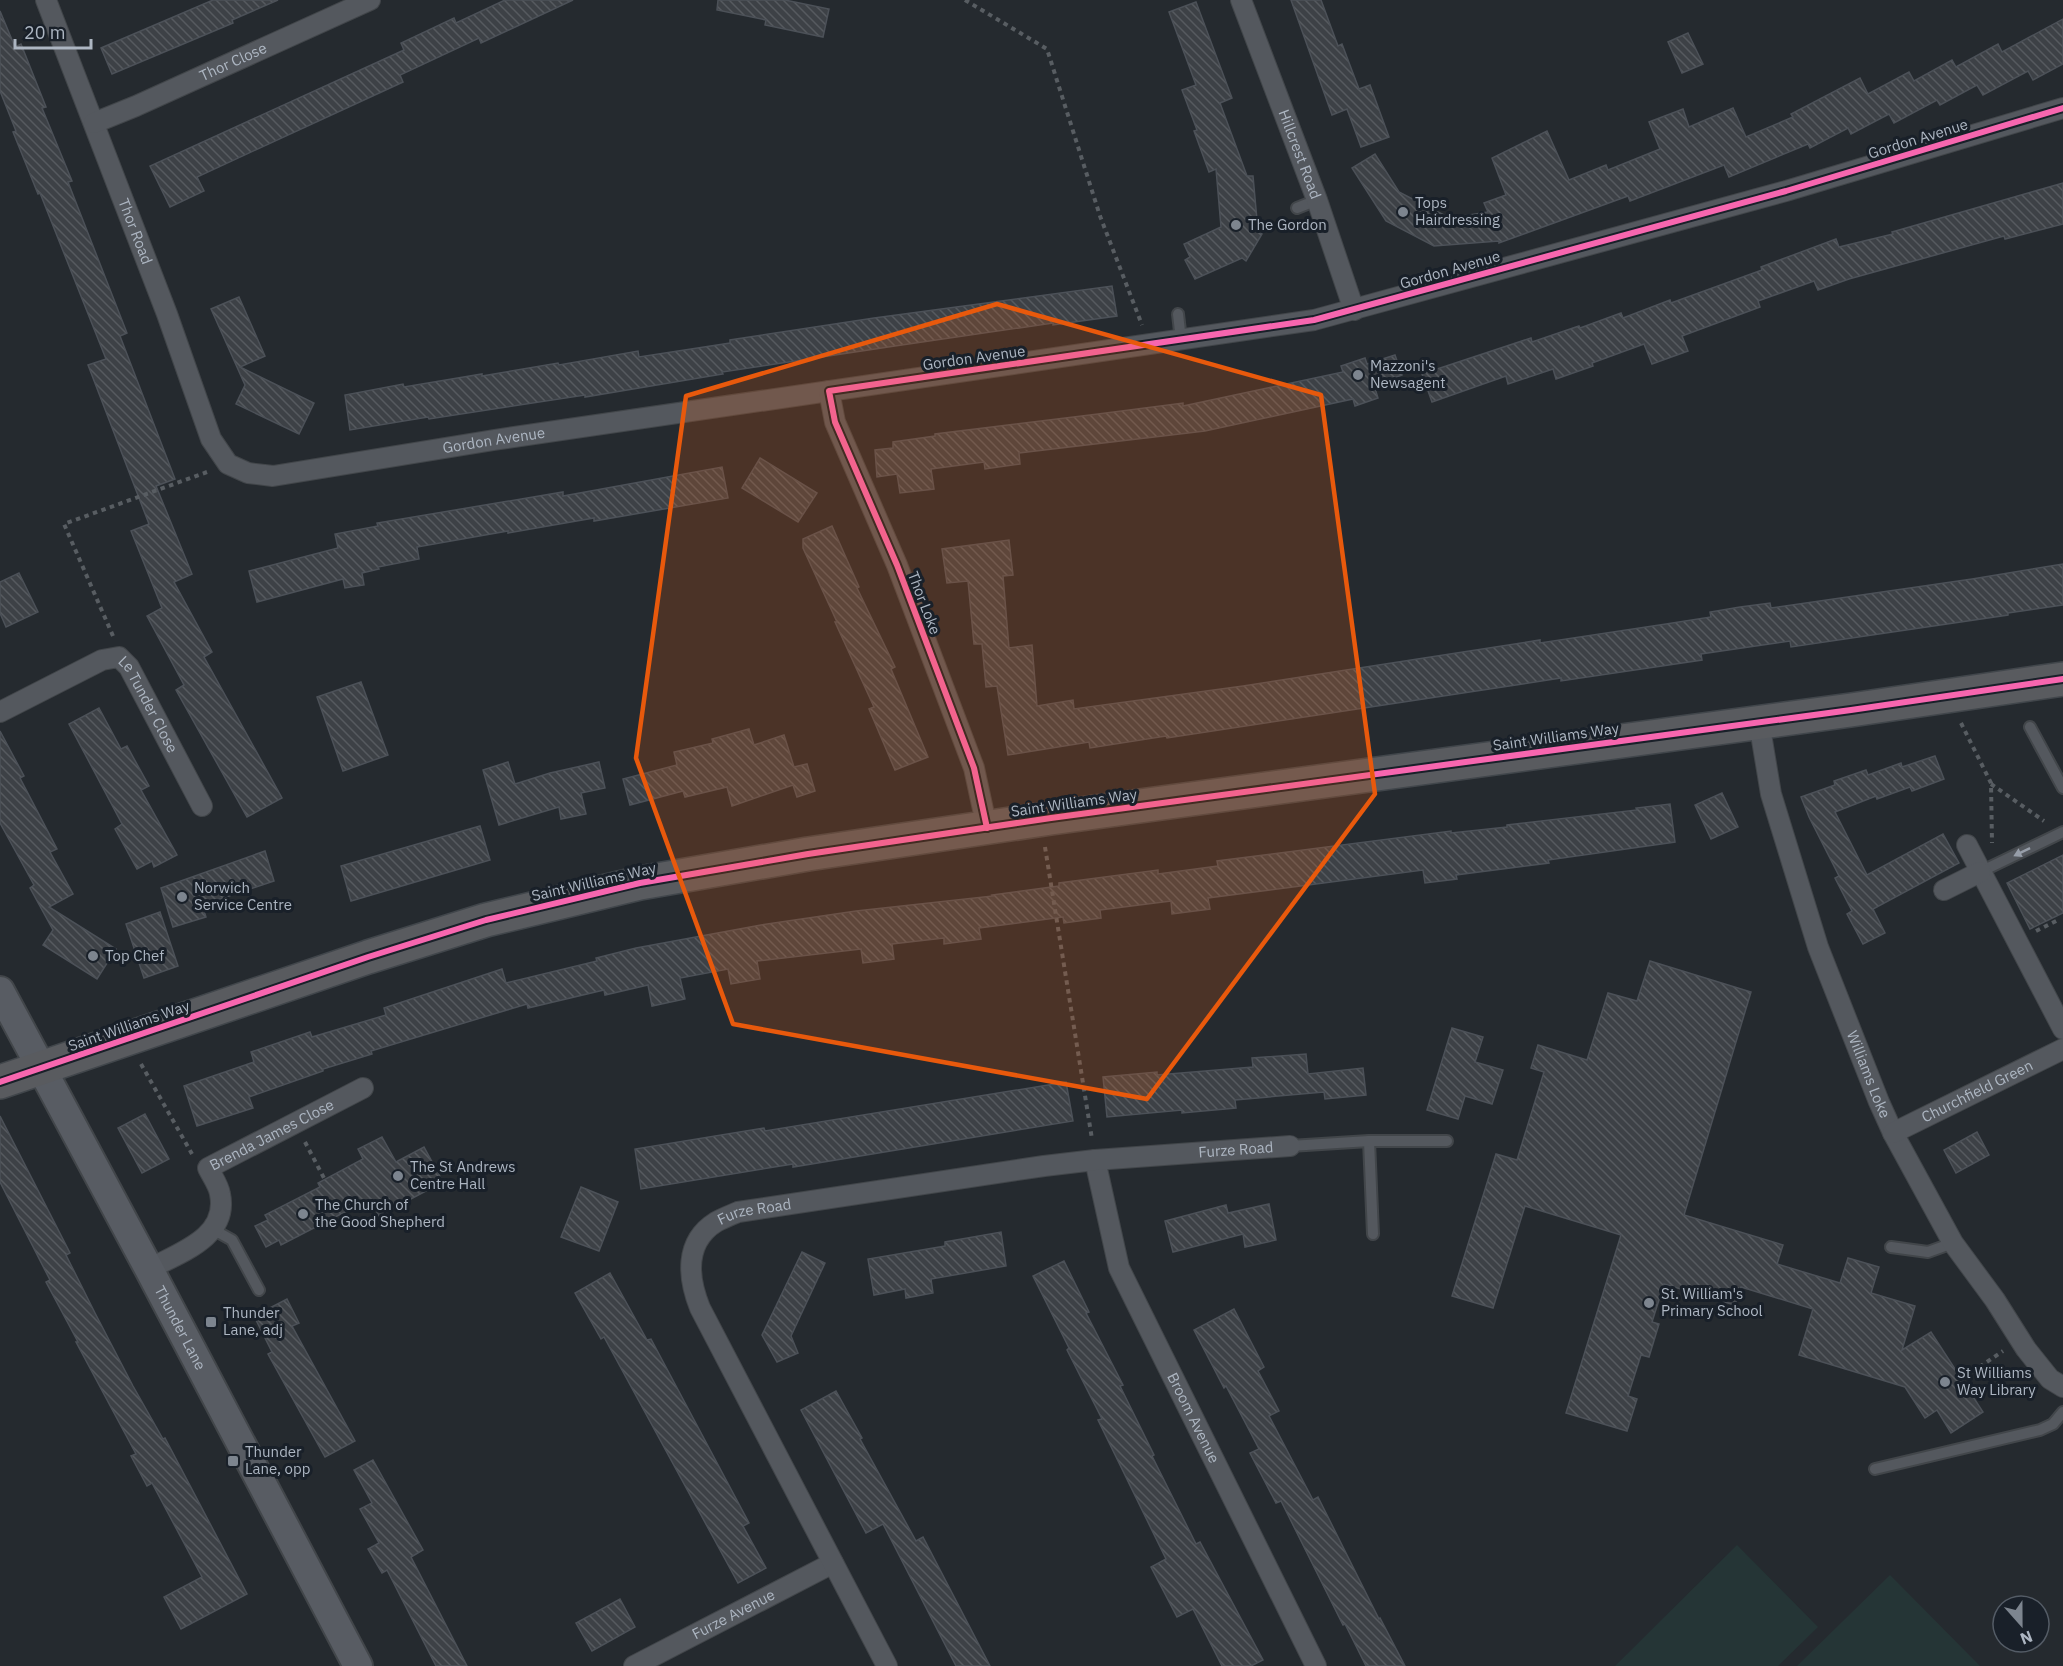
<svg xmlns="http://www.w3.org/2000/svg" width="2063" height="1666" viewBox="0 0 2063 1666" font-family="'IBM Plex Sans',sans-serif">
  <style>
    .green { fill: #253536 }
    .building { fill: url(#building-back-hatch); stroke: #4c5158; stroke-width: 1.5 }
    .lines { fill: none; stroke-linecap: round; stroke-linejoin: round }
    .lane-casing { stroke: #42464a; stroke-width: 14 }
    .street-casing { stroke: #42464a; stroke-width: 22 }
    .secondary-casing { stroke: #42464a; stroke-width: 32 }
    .highway-casing { stroke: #41464b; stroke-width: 36 }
    .path { stroke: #585d62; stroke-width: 4; stroke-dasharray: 4.5 4.5; stroke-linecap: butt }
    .lane { stroke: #54585e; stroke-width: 10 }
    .street { stroke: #54585e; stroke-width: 20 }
    .secondary { stroke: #585c63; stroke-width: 28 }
    .highway { stroke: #595b5f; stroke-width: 33 }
    .cycleway-casing { stroke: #192029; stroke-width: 10 }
    .cycleway { stroke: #f766af; stroke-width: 6 }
    .oneway { fill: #979ea9 }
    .marked { fill: #e8590c; fill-opacity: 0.2; stroke: #e8590c; stroke-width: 4.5; stroke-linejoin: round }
    .poi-dot { fill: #7d858f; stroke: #192029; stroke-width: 2 }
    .labels { text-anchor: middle; stroke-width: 6; stroke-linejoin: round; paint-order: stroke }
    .street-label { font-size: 15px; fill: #adb6c2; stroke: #192029 }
    .poi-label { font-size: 15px; fill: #adb6c2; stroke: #192029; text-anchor: start }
  </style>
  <defs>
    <pattern id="building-back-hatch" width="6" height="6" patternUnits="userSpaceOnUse" patternTransform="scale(1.5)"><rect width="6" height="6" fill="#3d4146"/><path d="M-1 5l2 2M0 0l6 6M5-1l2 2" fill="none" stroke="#565a5f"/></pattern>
  </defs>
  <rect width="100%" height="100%" fill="#252a2f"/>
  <g class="green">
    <polygon points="1737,1545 1818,1627 1778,1666 1615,1666"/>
    <polygon points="1890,1575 1980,1666 1797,1666"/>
  </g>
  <g class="building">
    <polygon points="213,0 278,0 232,20 233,23 112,74 101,48"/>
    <polygon points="505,0 573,0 481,43 479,38 400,75 403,82 197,177 204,191 170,207 150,166 404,50 401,43 454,18 456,23"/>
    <polygon points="718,0 785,0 829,9 823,37 765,25 766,20 717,10"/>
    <polygon points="1291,0 1321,0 1338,46 1342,44 1359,89 1370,85 1389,137 1361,147 1347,109 1332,115"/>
    <polygon points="1196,2 1232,98 1220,103 1247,176 1253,176 1258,231 1262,234 1246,261 1242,258 1195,279 1185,260 1190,257 1184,244 1221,227 1216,169 1209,172 1194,131 1197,130 1182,90 1196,85 1169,12"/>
    <polygon points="0,11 15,47 21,44 46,107 42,108 72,181 68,182 127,333 120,336 175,479 156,486 192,574 174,582 212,652 204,657 282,798 247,817 176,690 184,685 147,616 162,608 131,531 149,524 88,365 106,359 40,193 38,194 13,132 16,131 0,91"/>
    <polygon points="2063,19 2063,64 2033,80 2028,71 1983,95 1977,85 1940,105 1937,100 1894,123 1889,114 1851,134 1848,128 1810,148 1808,144 1729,177 1724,165 1630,201 1628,196 1499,243 1499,241 1434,246 1386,221 1352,168 1375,154 1399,192 1422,204 1450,218 1488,212 1484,203 1506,195 1492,158 1547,131 1569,180 1606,165 1608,170 1660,149 1649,122 1683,109 1689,127 1733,108 1746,137 1793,117 1791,114 1860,78 1868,94 1909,72 1914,81 1952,60 1956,67 1998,44 2002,52"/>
    <polygon points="1688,33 1703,64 1682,73 1668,42"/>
    <polygon points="2063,183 2063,224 2005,239 2004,236 1849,279 1818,290 1814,281 1758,301 1760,307 1682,336 1688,351 1652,364 1644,344 1592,363 1593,366 1556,379 1553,369 1508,384 1506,376 1432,402 1422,374 1531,338 1532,342 1579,326 1580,328 1621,313 1623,318 1670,300 1671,303 1762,270 1761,267 1836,239 1839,247 1893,234 1892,232"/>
    <polygon points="1112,286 1117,316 1053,325 1053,323 895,346 722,372 723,374 585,397 585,395 429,419 428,417 350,430 345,395 403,384 404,387 482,374 482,376 558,363 559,365 638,351 639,357 730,343 730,340 874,318"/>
    <polygon points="239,297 265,356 240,367 314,403 299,434 236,404 245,385 211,309"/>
    <polygon points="1395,355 1402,375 1374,385 1378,398 1355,406 1353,399 1205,431 1019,453 1020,464 985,469 984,462 931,469 934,489 900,493 897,474 877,477 875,450 893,448 893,442 935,436 935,434 1098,414 1183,403 1183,406 1343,372 1341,366 1365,358 1367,364"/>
    <polygon points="760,458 817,493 798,522 742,488"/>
    <polygon points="722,467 728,498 594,521 594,518 508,533 508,531 417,547 419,559 378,567 379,569 362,573 364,585 345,588 343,579 257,602 249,571 338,548 335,534 378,526 377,523 563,492 563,496"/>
    <polygon points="832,526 859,587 857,588 895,667 891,669 928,757 895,770 869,709 874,707 835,622 837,622 803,548 803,539"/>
    <polygon points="1009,540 1013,575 1003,576 1009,648 1032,645 1037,706 1073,700 1074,709 1243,686 1540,640 1540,643 1666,624 1711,617 1710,612 1740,607 1770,603 1771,608 1972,579 2063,564 2063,605 2008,613 2008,615 1791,647 1790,641 1701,654 1702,660 1561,681 1561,678 1516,685 1167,738 1166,736 1090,748 1089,742 1008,755 997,686 986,687 982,644 974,644 968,581 947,583 942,549"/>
    <polygon points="19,573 38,612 6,627 0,613 0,582"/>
    <polygon points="361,682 388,755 343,771 317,697"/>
    <polygon points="99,708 121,749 127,746 149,786 141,790 177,855 154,867 152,861 137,869 115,829 122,824 69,724"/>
    <polygon points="749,729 754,745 784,735 794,767 807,764 815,791 797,797 793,785 732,806 727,787 685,797 683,791 630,805 623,779 677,765 674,752 713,743 712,739"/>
    <polygon points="0,731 24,776 20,778 57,849 50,852 73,894 49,907 116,949 97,979 43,945 53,930 30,888 34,885 0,823"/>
    <polygon points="1935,756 1944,779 1912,791 1910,787 1877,799 1876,796 1835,812 1867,875 1943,834 1959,863 1873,909 1885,933 1863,944 1847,914 1852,911 1835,878 1839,876 1809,817 1801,797 1835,785 1834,781 1866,770 1868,775 1901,763 1902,767"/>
    <polygon points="508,762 515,784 550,773 599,762 605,788 581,793 586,814 561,819 559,807 499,825 483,770"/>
    <polygon points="1722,793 1738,827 1711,839 1695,805"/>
    <polygon points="1670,804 1675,842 1548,860 1549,863 1456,875 1457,879 1425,883 1423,870 1208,898 1210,909 1172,914 1171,901 1100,910 1101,918 1064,923 1063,917 979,928 981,939 944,944 944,938 892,944 894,959 863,963 861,949 757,961 760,979 731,984 728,969 680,978 685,999 652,1006 648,985 605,995 604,990 528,1008 527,1004 371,1051 372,1054 323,1069 323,1071 249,1097 253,1108 197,1126 184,1086 254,1062 251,1052 310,1032 312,1037 386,1015 384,1008 502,969 506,983 597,961 596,958 636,948 761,925 856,911 993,896 992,895 1059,886 1059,883 1158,870 1158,874 1218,866 1217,861 1451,831 1451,833 1507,827 1507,825 1637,810 1636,808"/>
    <polygon points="480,826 490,860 351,901 341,866"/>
    <polygon points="265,851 274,881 202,905 206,917 173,927 161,888"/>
    <polygon points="2063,855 2063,913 2030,929 2007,883"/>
    <polygon points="160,912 178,966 144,978 126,924"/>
    <polygon points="1650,961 1751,992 1684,1215 1783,1245 1777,1264 1840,1283 1848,1258 1879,1267 1871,1293 1915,1306 1902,1350 1931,1332 1983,1412 1951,1433 1937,1410 1925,1418 1905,1387 1799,1355 1813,1309 1741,1287 1735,1305 1664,1284 1652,1322 1659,1324 1649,1357 1641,1355 1628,1396 1637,1399 1627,1431 1566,1413 1621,1235 1525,1206 1493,1308 1452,1296 1496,1154 1517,1160 1544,1072 1531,1068 1538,1045 1587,1060 1608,993 1637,1001"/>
    <polygon points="1452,1028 1483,1037 1475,1062 1503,1070 1492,1104 1465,1096 1458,1119 1427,1110"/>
    <polygon points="1306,1054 1308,1074 1363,1068 1366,1095 1325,1099 1324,1092 1235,1100 1236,1108 1182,1113 1182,1110 1107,1117 1103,1077 1157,1072 1157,1075 1253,1067 1252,1058"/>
    <polygon points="1066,1082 1073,1121 793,1167 793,1164 641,1189 635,1149 764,1128 765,1131"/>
    <polygon points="145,1114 169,1159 142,1173 118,1128"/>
    <polygon points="0,1116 70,1253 66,1255 95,1313 133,1386 163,1439 165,1438 247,1594 181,1629 164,1597 202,1577 152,1483 147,1486 131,1456 136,1454 76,1342 78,1342 46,1282 50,1280 0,1182"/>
    <polygon points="1977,1132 1989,1155 1956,1173 1944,1150"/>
    <polygon points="382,1137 396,1162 424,1147 443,1182 379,1216 370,1199 281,1245 279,1240 266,1247 255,1226 268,1220 265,1215 320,1187 318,1183 363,1159 358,1149"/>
    <polygon points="581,1187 618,1202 599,1251 561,1237"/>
    <polygon points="1269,1204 1276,1240 1245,1247 1243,1234 1173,1252 1165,1221 1226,1205 1228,1213"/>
    <polygon points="1001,1232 1006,1266 931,1279 933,1293 906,1298 905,1289 874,1295 868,1259 945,1246 945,1242"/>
    <polygon points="802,1252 825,1263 791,1336 798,1353 777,1362 762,1335"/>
    <polygon points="1064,1261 1089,1312 1086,1313 1123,1385 1120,1386 1154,1455 1152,1456 1196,1544 1200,1542 1263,1660 1251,1666 1222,1666 1193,1609 1177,1617 1151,1567 1166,1559 1098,1420 1102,1419 1067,1350 1069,1348 1033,1276"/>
    <polygon points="610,1273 647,1340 651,1339 749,1523 743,1526 766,1568 738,1583 604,1337 601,1339 575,1293"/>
    <polygon points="287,1299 299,1323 292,1326 355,1441 325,1457 268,1354 272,1352 254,1316"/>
    <polygon points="1234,1309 1264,1367 1258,1371 1279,1411 1269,1416 1313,1500 1318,1497 1379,1619 1380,1618 1405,1666 1366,1666 1345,1624 1343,1625 1281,1501 1276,1503 1250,1453 1259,1449 1226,1386 1224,1388 1194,1330"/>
    <polygon points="836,1391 862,1438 860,1439 916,1541 923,1537 990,1666 956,1666 883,1524 866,1533 801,1410"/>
    <polygon points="373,1460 423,1550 411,1557 467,1666 436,1666 387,1570 382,1573 368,1549 379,1543 360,1509 372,1503 354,1470"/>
    <polygon points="620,1599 635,1627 592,1651 576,1623"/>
  </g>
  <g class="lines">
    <g class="lane-casing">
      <g id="lane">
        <polyline points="1297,208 1317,200"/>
        <polyline points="1178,314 1181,340"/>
        <polyline points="2030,727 2063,788"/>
        <polyline points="1980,872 2063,832"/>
        <polyline points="1369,1141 1373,1234"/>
        <polyline points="1290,1146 1369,1141 1447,1141"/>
        <polyline points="214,1230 232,1240 259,1290"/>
        <polyline points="1891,1247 1928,1252 1953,1243"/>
        <polyline points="1875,1469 2040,1430 2053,1424 2063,1412"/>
      </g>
    </g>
    <g class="street-casing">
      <g id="street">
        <path id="s1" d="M46 0 167 314 211 439 228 464 248 473 273 476 494 440 1314 320 1786 191 2063 108"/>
        <path id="s2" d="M1241 0 1317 200 1354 310"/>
        <path id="s3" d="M94 123 136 106 370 0"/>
        <polyline points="829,391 835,422 897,565 974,768 987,828"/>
        <path id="s4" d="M0 712 102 660 119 657 129 667 202 806"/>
        <path id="s5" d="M1759 722 1771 794 1818 947 1879 1102 1893 1133 1953 1243 1995 1300 2026 1349 2050 1379 2063 1387"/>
        <polyline points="1967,845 2063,1029"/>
        <polyline points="1944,890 1980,872"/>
        <path id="s6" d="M1893 1133 2063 1049"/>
        <path id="s7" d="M1095 1160 1119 1268 1316 1666"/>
        <path id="s8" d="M149 1269C179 1253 229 1237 220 1194 219 1186 212 1176 208 1168L363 1088"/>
        <path id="s9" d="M634 1666 833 1563"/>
        <path id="s10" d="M887 1666 700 1308C688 1278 684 1242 716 1222 723 1218 731 1215 738 1212L1044 1166 1095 1160 1290 1146"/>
      </g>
    </g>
    <g class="secondary-casing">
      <g id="secondary">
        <path id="s11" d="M0 991 149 1269 358 1666"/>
      </g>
    </g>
    <g class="highway-casing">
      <polyline id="highway" points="0,1082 368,957 486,920 640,883 808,854 1051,818 1851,710 2063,679"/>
    </g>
    <g class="path">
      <polyline points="965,0 1047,49 1100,216 1142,325"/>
      <polyline points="113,636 64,524 207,472"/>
      <polyline points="1961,723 1991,783 1992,843"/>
      <polyline points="1991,784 2044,821"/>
      <polyline points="1045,847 1092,1139"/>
      <polyline points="2036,931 2060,919"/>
      <polyline points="141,1064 192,1154"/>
      <polyline points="305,1142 325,1180"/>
      <polyline points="1972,1372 2003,1351"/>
    </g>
    <use href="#lane" class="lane"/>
    <use href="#street" class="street"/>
    <use href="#secondary" class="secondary"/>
    <use href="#highway" class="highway"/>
    <g class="cycleway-casing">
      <g id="cycleway">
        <polyline points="987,828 974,768 897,565 835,422 829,391 1314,320 1786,191 2063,108"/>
        <polyline points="0,1082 368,957 486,920 640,883 808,854 1051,818 1851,710 2063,679"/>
      </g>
    </g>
    <use href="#cycleway" class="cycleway"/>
  </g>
  <defs><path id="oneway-solid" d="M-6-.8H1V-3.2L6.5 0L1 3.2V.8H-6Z" transform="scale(1.5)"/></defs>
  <use class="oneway" href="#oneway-solid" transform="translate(2022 852) rotate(154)"/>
  <path class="marked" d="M997 304 1321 395 1375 794 1147 1099 733 1024 636 758 686 396Z"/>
  <g class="poi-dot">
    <circle cx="1403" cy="212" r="6"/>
    <circle cx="1236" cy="225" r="6"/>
    <circle cx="1358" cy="375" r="6"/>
    <circle cx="182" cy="897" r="6"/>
    <circle cx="93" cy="956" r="6"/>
    <circle cx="398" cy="1176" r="6"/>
    <circle cx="303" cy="1214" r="6"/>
    <circle cx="1649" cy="1303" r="6"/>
    <rect x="205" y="1316" width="12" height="12" rx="3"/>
    <circle cx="1945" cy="1382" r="6"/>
    <rect x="227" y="1455" width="12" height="12" rx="3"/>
  </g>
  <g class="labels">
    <g class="street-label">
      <text dy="5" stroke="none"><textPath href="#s3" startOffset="152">Thor Close</textPath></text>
      <text transform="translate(1918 139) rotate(-17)" y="5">Gordon Avenue</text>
      <text dy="5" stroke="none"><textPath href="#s2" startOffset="165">Hillcrest Road</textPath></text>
      <text dy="5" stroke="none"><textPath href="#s1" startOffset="248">Thor Road</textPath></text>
      <text transform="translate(1450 270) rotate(-16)" y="5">Gordon Avenue</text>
      <text transform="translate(974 358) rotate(-8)" y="5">Gordon Avenue</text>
      <text dy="5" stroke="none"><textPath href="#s1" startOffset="770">Gordon Avenue</textPath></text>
      <text transform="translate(924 603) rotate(69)" y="5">Thor Loke</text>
      <text dy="5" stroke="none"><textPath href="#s4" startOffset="188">Le Tunder Close</textPath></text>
      <text transform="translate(1556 737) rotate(-8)" y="5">Saint Williams Way</text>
      <text transform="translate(1074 803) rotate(-8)" y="5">Saint Williams Way</text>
      <text transform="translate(594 882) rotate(-13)" y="5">Saint Williams Way</text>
      <text transform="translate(129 1026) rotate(-19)" y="5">Saint Williams Way</text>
      <text dy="5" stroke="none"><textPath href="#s5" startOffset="370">Williams Loke</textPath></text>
      <text dy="5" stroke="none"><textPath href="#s6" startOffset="94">Churchfield Green</textPath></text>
      <text dy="5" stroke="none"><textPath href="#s8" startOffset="213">Brenda James Close</textPath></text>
      <text dy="5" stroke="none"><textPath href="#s10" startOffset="1026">Furze Road</textPath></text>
      <text dy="5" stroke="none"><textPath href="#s10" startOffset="540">Furze Road</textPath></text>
      <text dy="5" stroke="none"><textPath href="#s11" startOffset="382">Thunder Lane</textPath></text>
      <text dy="5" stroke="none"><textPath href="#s7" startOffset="278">Broom Avenue</textPath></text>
      <text dy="5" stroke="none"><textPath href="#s9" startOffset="112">Furze Avenue</textPath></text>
    </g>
    <g class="poi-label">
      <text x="1415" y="208">Tops<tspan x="1415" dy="17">Hairdressing</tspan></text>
      <text x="1248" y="230">The Gordon</text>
      <text x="1370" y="371">Mazzoni's<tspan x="1370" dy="17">Newsagent</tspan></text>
      <text x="194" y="893">Norwich<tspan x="194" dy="17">Service Centre</tspan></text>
      <text x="105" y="961">Top Chef</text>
      <text x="410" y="1172">The St Andrews<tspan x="410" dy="17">Centre Hall</tspan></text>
      <text x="315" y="1210">The Church of<tspan x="315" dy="17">the Good Shepherd</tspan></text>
      <text x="1661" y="1299">St. William's<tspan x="1661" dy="17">Primary School</tspan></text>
      <text x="223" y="1318">Thunder<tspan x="223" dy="17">Lane, adj</tspan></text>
      <text x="1957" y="1378">St Williams<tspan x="1957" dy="17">Way Library</tspan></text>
      <text x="245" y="1457">Thunder<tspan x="245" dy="17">Lane, opp</tspan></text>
    </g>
  </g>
  <g transform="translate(2021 1624) rotate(159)"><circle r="28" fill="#192029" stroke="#545c66" stroke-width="1.5"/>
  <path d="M0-4.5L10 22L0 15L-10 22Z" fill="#7d858f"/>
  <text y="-9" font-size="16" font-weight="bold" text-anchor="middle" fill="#adb6c2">N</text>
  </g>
  <path d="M15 39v9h76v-9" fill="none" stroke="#adb6c2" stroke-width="3"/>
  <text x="24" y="39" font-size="18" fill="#adb6c2" stroke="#192029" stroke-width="4.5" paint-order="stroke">20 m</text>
</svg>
